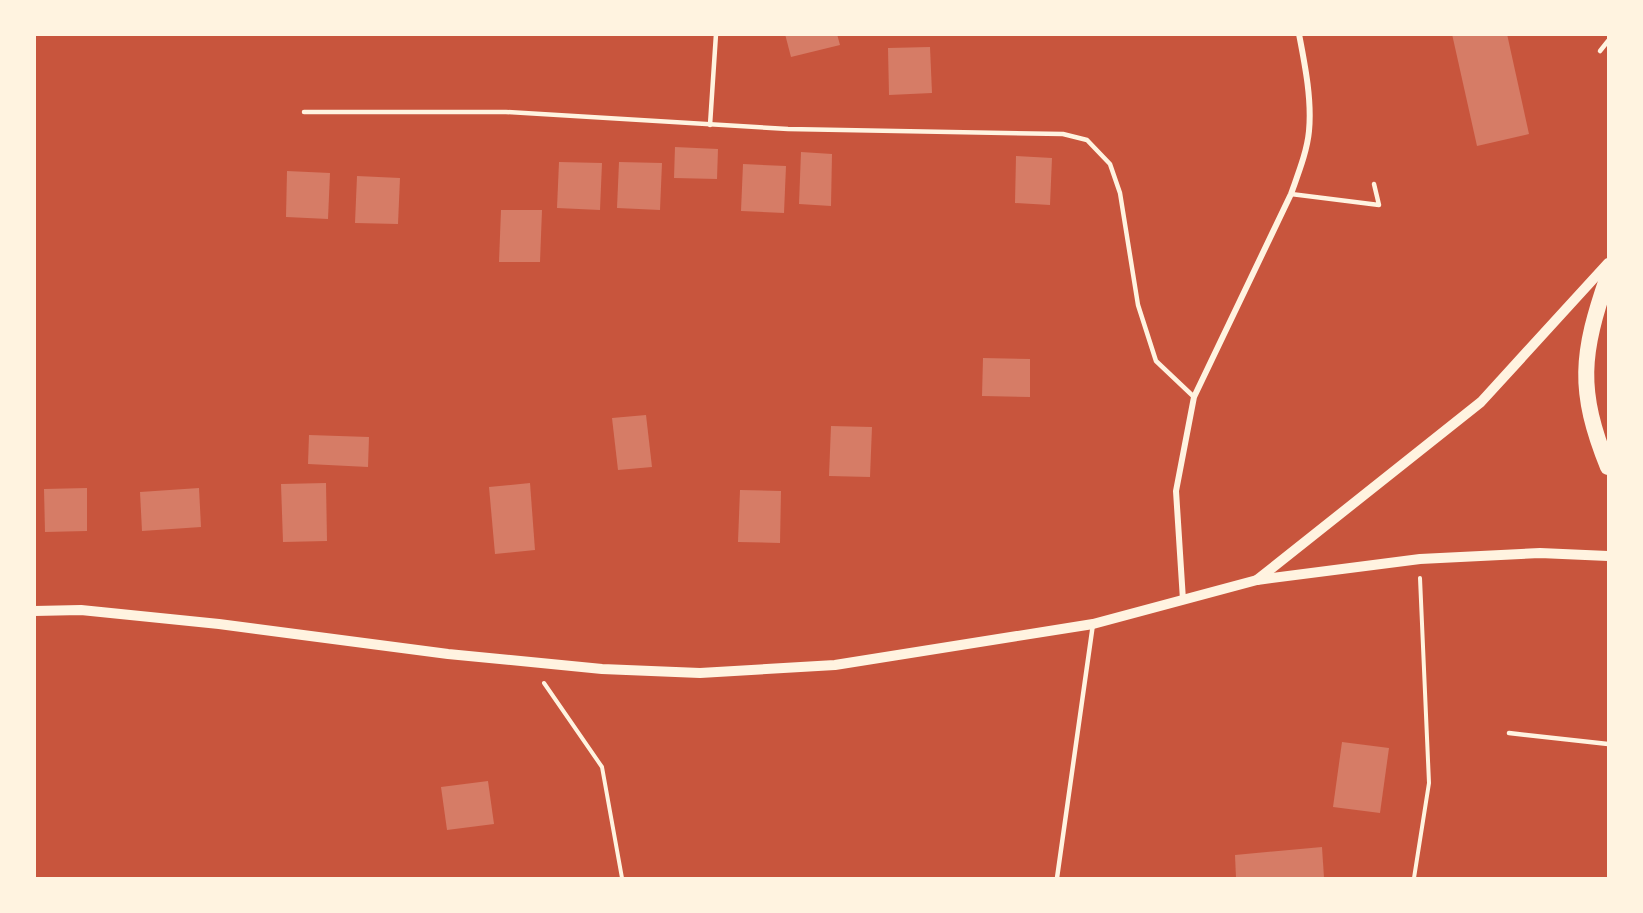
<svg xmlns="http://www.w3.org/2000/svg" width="1643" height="913" viewBox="0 0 1643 913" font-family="'DM Sans',sans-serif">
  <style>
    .building { fill: #d67c66 }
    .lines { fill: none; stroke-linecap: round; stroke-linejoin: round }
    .path { stroke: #fff3e0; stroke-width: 4 }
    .service { stroke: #fff3e0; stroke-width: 4.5 }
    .minor { stroke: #fff3e0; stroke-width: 6 }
    .tertiary { stroke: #fff3e0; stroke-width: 10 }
    .trunk { stroke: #fff3e0; stroke-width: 16 }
  </style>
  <rect width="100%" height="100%" fill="#c8553d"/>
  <g class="building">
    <polygon points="785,34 837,34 840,45 791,57"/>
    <polygon points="1452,34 1507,34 1529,134 1477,146"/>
    <polygon points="930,47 932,93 889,95 888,48"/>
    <polygon points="675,147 718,149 717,179 674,178"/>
    <polygon points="801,152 832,154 831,206 799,204"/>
    <polygon points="1016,156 1052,158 1050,205 1015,203"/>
    <polygon points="559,162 602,163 600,210 557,208"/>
    <polygon points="619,162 662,163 660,210 617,208"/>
    <polygon points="743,164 786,166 784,213 741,211"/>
    <polygon points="287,171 330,173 328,219 286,217"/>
    <polygon points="357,176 400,178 398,224 355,223"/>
    <polygon points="501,210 542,210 540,262 499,262"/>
    <polygon points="983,358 1030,359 1030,397 982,396"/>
    <polygon points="646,415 652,467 618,470 612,418"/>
    <polygon points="831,426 872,427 870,477 829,476"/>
    <polygon points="309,435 369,437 368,467 308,464"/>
    <polygon points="326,483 327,541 283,542 281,484"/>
    <polygon points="530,483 535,550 495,554 489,487"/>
    <polygon points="87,488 87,531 45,532 44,489"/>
    <polygon points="199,488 201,527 142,531 140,492"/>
    <polygon points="740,490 781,491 780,543 738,542"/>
    <polygon points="1342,742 1389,748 1380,813 1333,807"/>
    <polygon points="488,781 494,824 447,830 441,787"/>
    <polygon points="1322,847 1324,878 1236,878 1235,855"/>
  </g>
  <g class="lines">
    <g class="path">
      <polyline points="544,683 602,767 622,878"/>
      <polyline points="1414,878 1429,783 1420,578"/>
    </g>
    <g class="service">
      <polyline points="1600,51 1608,41"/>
      <polyline points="304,112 506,112 788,129 1063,134 1087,140 1110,164 1120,193 1138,305 1156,361 1194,397"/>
      <polyline points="710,125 716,34"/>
      <polyline points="1291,194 1379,205 1374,184"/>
      <polyline points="1509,733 1608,744"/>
      <polyline points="1057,878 1093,624"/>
    </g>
    <path class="minor" d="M1183 600 1176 491 1194 397 1291 194C1298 174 1307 152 1309 131 1312 100 1305 65 1299 34"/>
    <g class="tertiary">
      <polyline points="1257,580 1481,402 1608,263"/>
      <polyline points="34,611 81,610 219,624 448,654 602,669 700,673 835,665 1093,624 1257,580 1420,559 1540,553 1608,556"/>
    </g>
    <path class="trunk" d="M1608 276C1581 354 1577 390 1608 467"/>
  </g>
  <rect width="1643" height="913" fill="none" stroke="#fff3e0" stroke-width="72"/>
</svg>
